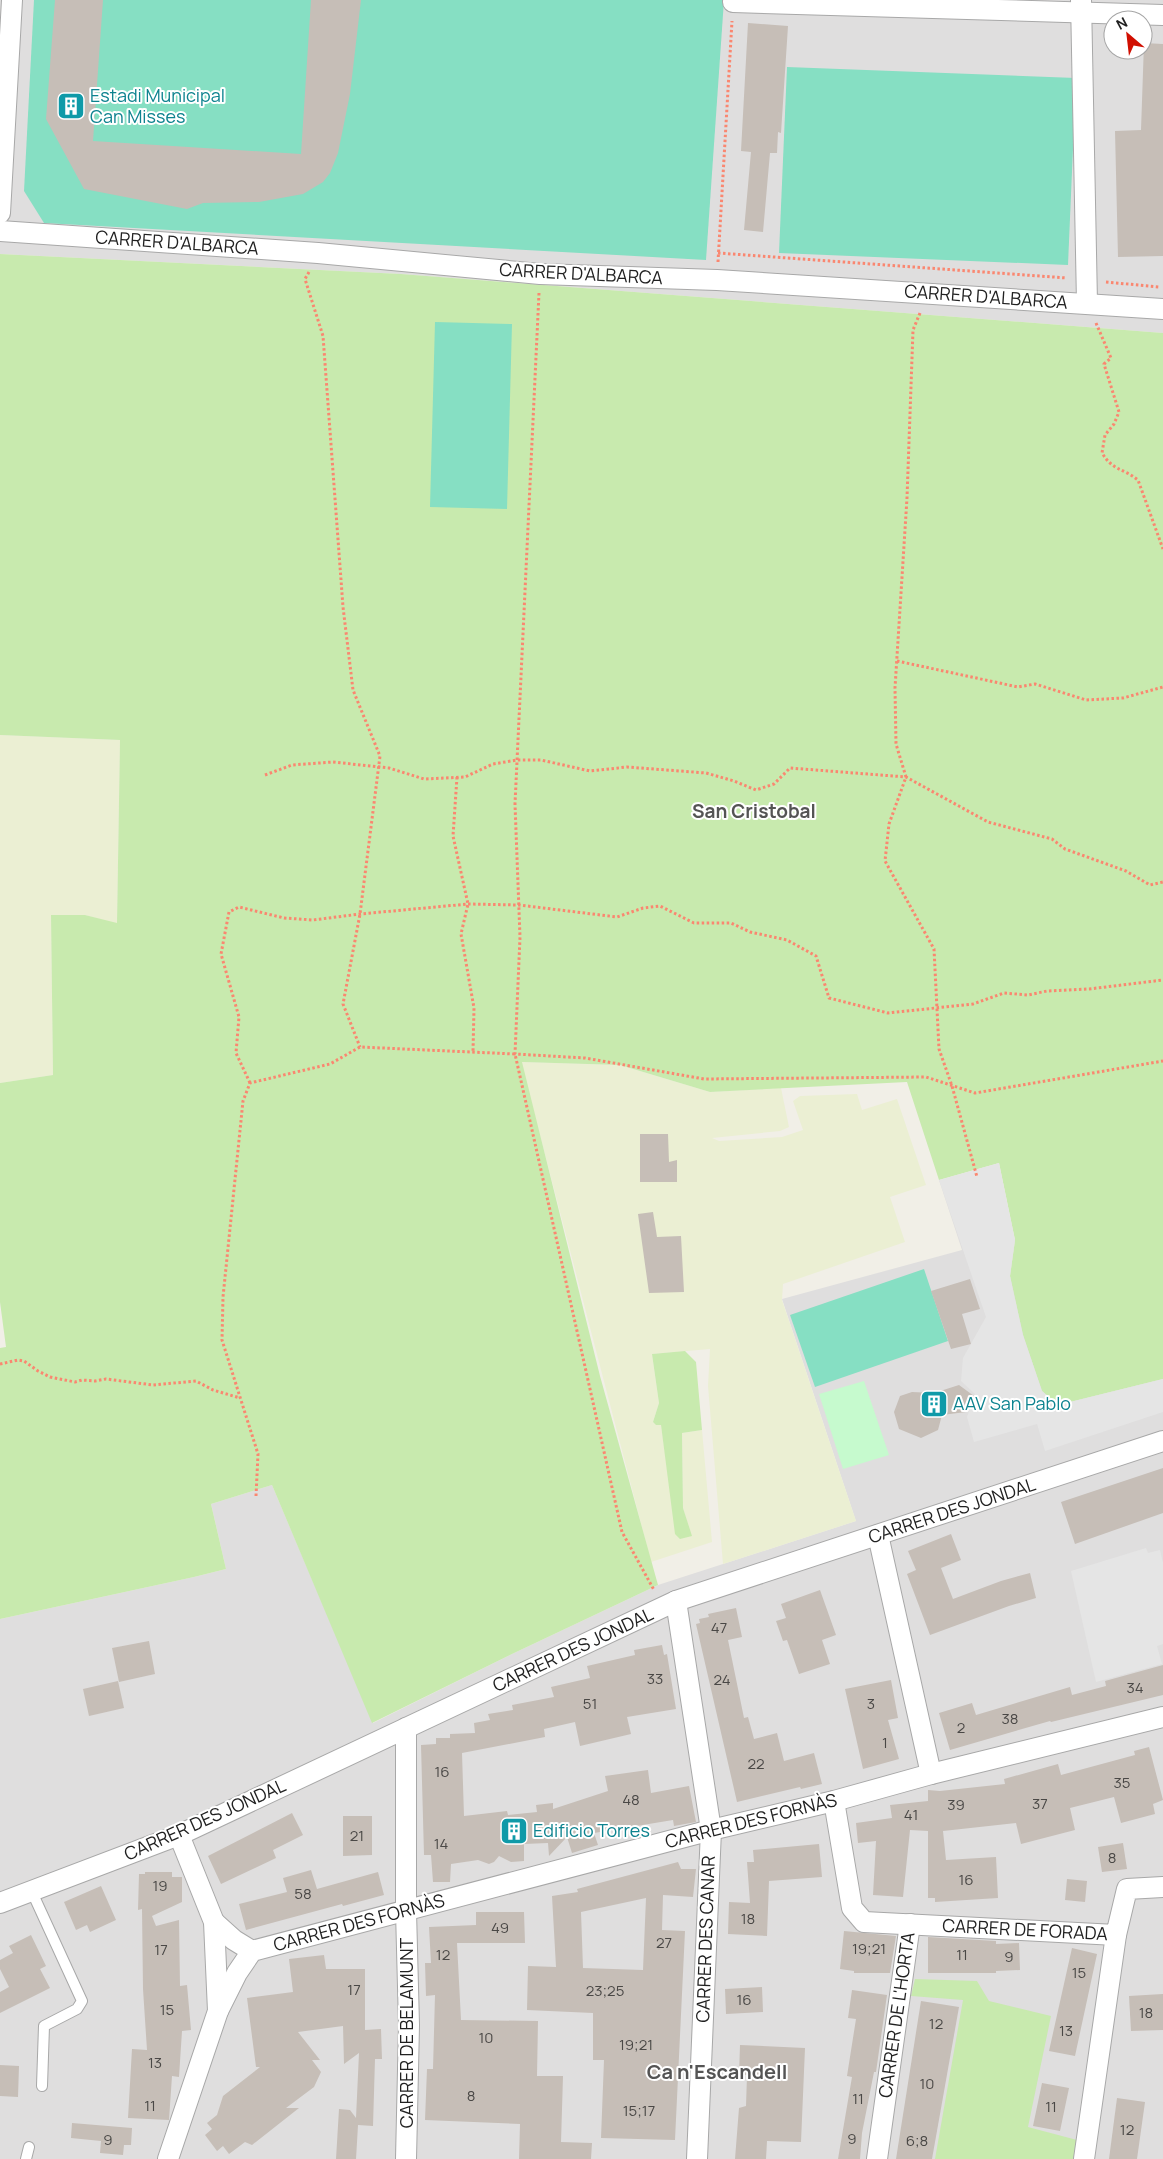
<svg xmlns="http://www.w3.org/2000/svg" width="1163" height="2159" viewBox="0 0 1163 2159" font-family="Manrope,sans-serif">
  <style>
    .residential { fill: #dfdede; fill-rule: evenodd }
    .farmland { fill: #ebefd3 }
    .grass { fill: #c8eaae }
    .park { fill: #c6face }
    .pitch { fill: #86dfc3 }
    .parking { fill: #e5e5e5 }
    .building { fill: #c6beb7; fill-rule: evenodd }
    .lines { fill: none; stroke-linecap: round; stroke-linejoin: round }
    .lane-casing { stroke: #a8a8a8; stroke-width: 12 }
    .street-casing { stroke: #a8a8a8; stroke-width: 22 }
    .path { stroke: #fa8770; stroke-width: 3; stroke-dasharray: 2.5 2.5; stroke-linecap: butt }
    .lane { stroke: #fff; stroke-width: 10 }
    .street { stroke: #fff; stroke-width: 20 }
    .labels { text-anchor: middle; stroke-width: 4; stroke-linejoin: round; paint-order: stroke }
    .number-label { font-size: 15px; fill: #4a4846 }
    .culture-label { font-size: 18px; fill: #0d838f; stroke: #fff; text-anchor: start }
    .street-label { font-size: 18px; fill: #212121; stroke: #fff }
    .neighbourhood-label { font-size: 19px; font-weight: bold; fill: #545454; stroke: #fff }
    .quarter-label { font-size: 20px; font-weight: bold; fill: #545454; stroke: #fff }
  </style>
  <rect width="100%" height="100%" fill="#f1efe7"/>
  <g class="residential">
    <path d="M0 0H1163V333L401 274 0 254ZM1113 20H1143V50H1113Z"/>
    <polygon points="939,1180 1015,1240 1010,1276 1058,1405 1163,1379 1163,2159 0,2159 0,1619 194,1577 226,1569 211,1504 272,1485 373,1723 512,1654 658,1585 856,1521 782,1299 962,1250"/>
  </g>
  <g class="farmland">
    <polygon points="0,735 120,740 117,924 85,915 51,915 53,1075 0,1083"/>
    <polygon points="521,1062 620,1065 710,1092 781,1088 789,1127 780,1131 712,1138 719,1141 782,1137 803,1130 793,1101 800,1096 857,1094 862,1110 897,1099 926,1185 890,1197 905,1242 783,1284 782,1300 856,1521 723,1564 708,1386 710,1349 652,1354 659,1403 653,1422 656,1425 661,1425 668,1473 691,1536 683,1508 682,1433 702,1430 712,1542 651,1562"/>
  </g>
  <g class="grass">
    <polygon points="0,254 401,274 1163,333 1163,1379 1058,1405 1042,1391 1023,1335 1010,1276 1015,1240 999,1163 939,1180 907,1082 710,1092 620,1065 522,1062 600,1376 658,1585 512,1654 372,1723 272,1485 211,1504 226,1569 194,1577 0,1619 0,1348 6,1347 0,1302 0,1083 53,1075 51,915 85,915 117,923 120,740 0,735"/>
    <polygon points="685,1351 696,1362 702,1430 682,1433 683,1508 692,1536 680,1539 675,1534 661,1425 656,1425 653,1422 659,1403 652,1354"/>
    <polygon points="915,1979 977,1981 989,2001 1051,2016 1028,2127 1077,2140 1074,2159 935,2159 963,2000 911,1996"/>
  </g>
  <polygon class="park" points="864,1381 889,1455 843,1469 819,1394"/>
  <g class="pitch">
    <polygon points="34,0 724,0 706,260 44,223 24,191"/>
    <polygon points="787,67 1076,78 1068,265 779,253"/>
    <polygon points="435,322 512,324 507,509 430,507"/>
    <polygon points="924,1269 948,1341 815,1387 790,1315"/>
  </g>
  <g class="parking">
    <polygon points="999,1163 1015,1240 1010,1276 1023,1335 1042,1391 1058,1405 1163,1379 1163,1412 1045,1451 1037,1424 974,1442 967,1417 975,1394 961,1381 963,1358 986,1317 939,1180"/>
    <polygon points="1146,1548 1148,1553 1160,1550 1163,1563 1163,1644 1157,1646 1162,1664 1096,1682 1071,1571"/>
  </g>
  <g class="building">
    <polygon points="55,0 103,0 93,141 301,154 311,0 361,0 350,94 338,153 330,173 323,182 303,194 259,202 203,203 187,209 84,189 46,119"/>
    <polygon points="748,23 788,26 781,133 778,132 777,153 770,153 763,232 744,230 751,152 741,151"/>
    <polygon points="1144,43 1163,44 1163,256 1118,257 1115,131 1141,130"/>
    <polygon points="640,1134 668,1134 669,1162 677,1160 677,1182 640,1182"/>
    <polygon points="653,1212 657,1237 681,1236 684,1292 649,1293 638,1214"/>
    <polygon points="970,1279 980,1309 962,1314 971,1344 951,1349 931,1291"/>
    <polygon points="959,1385 974,1396 966,1412 942,1415 938,1430 921,1438 899,1429 894,1412 900,1396 912,1392 934,1393"/>
    <polygon points="1163,1468 1163,1513 1075,1544 1061,1502"/>
    <polygon points="951,1534 961,1560 941,1568 953,1599 1001,1581 1030,1573 1036,1598 1009,1606 930,1635 907,1574 916,1570 908,1551"/>
    <polygon points="820,1590 836,1635 822,1640 830,1664 799,1674 787,1640 783,1641 776,1621 786,1618 781,1604"/>
    <polygon points="736,1608 742,1637 728,1640 744,1718 748,1717 754,1739 777,1733 784,1761 814,1753 822,1784 801,1789 800,1787 737,1802 696,1624 700,1623 699,1619 709,1617 708,1614"/>
    <polygon points="149,1641 155,1674 119,1682 112,1648"/>
    <polygon points="662,1645 664,1655 667,1654 676,1709 627,1717 631,1734 580,1746 575,1722 544,1729 545,1737 462,1753 464,1816 507,1811 508,1815 537,1812 536,1805 553,1803 553,1809 608,1791 605,1776 648,1770 651,1793 689,1786 696,1822 674,1826 673,1820 594,1833 598,1845 572,1853 567,1837 549,1856 548,1843 524,1844 524,1861 511,1862 499,1856 494,1862 489,1864 478,1860 451,1864 450,1882 433,1882 431,1855 424,1855 421,1745 436,1744 436,1738 450,1738 450,1734 475,1733 474,1723 490,1720 488,1714 513,1710 512,1705 554,1697 551,1687 590,1678 587,1666 635,1655 634,1650"/>
    <polygon points="1163,1665 1163,1695 1051,1722 1050,1721 950,1750 939,1713 972,1703 976,1715 1070,1687 1072,1695 1106,1686 1105,1681"/>
    <polygon points="891,1680 898,1718 888,1720 899,1759 863,1769 845,1689"/>
    <polygon points="118,1681 124,1708 89,1716 83,1689"/>
    <polygon points="1149,1747 1163,1800 1153,1804 1155,1814 1121,1823 1114,1797 1070,1808 1075,1830 1021,1844 1016,1823 943,1831 946,1860 996,1857 998,1898 935,1902 935,1898 928,1898 928,1831 910,1830 903,1897 873,1895 876,1841 858,1843 856,1823 892,1818 890,1805 928,1801 928,1790 940,1791 1005,1784 1004,1779 1058,1764 1061,1775 1135,1755 1134,1751"/>
    <polygon points="292,1813 303,1835 273,1850 276,1858 221,1884 208,1856"/>
    <polygon points="343,1816 372,1816 372,1855 343,1856"/>
    <polygon points="1123,1843 1127,1869 1102,1872 1098,1847"/>
    <polygon points="819,1844 822,1877 769,1881 767,1936 728,1934 729,1902 750,1903 747,1862 754,1862 753,1850"/>
    <path d="M678 1862 681 1869H696L693 1897 663 1895 662 1930 685 1931 675 2140 601 2138 604 2060H593V2013L527 2010 528 1966 556 1967 552 1896 578 1892 577 1889ZM646 1898 643 1970 583 1968 581 1912Z"/>
    <polygon points="311,1870 317,1889 378,1872 384,1895 343,1906 342,1904 246,1930 239,1904 287,1892 283,1878"/>
    <polygon points="145,1872 172,1872 172,1877 182,1877 182,1902 152,1916 156,1926 179,1920 180,1986 187,1985 191,2030 182,2031 179,2077 172,2076 169,2120 128,2118 132,2049 147,2050 143,1989 142,1909 138,1910 139,1874 145,1874"/>
    <polygon points="1067,1879 1087,1881 1085,1902 1065,1900"/>
    <polygon points="101,1886 116,1920 90,1932 87,1925 76,1930 64,1902"/>
    <polygon points="476,1912 524,1912 525,1943 457,1943 461,2020 538,2021 537,2076 563,2076 561,2142 592,2143 591,2159 519,2159 520,2124 425,2120 427,2069 433,2069 435,1995 426,1996 425,1963 431,1963 429,1927 476,1925"/>
    <polygon points="844,1931 896,1936 890,1973 854,1973 854,1971 840,1969"/>
    <polygon points="31,1935 46,1966 40,1969 50,1988 0,2013 0,1992 9,1987 0,1969 0,1960 13,1953 9,1946"/>
    <polygon points="928,1937 996,1941 996,1944 1019,1943 1020,1970 996,1971 996,1973 928,1973"/>
    <polygon points="1072,1948 1097,1954 1075,2056 1049,2051"/>
    <polygon points="324,1955 326,1969 365,1969 365,2030 381,2029 382,2059 375,2059 373,2126 358,2125 356,2159 336,2159 339,2109 350,2110 356,2118 359,2053 344,2064 343,2026 298,2032 320,2060 312,2060 321,2072 314,2087 286,2108 299,2108 252,2145 245,2142 229,2154 223,2146 217,2151 205,2135 212,2129 207,2123 217,2115 223,2096 260,2067 256,2067 247,1998 293,1992 289,1959"/>
    <polygon points="762,1987 763,2012 726,2014 725,1989"/>
    <polygon points="852,1990 887,1995 876,2072 874,2072 862,2133 860,2159 838,2159 852,2077 847,2076 856,2019 848,2018"/>
    <polygon points="1163,1994 1163,2030 1131,2031 1129,1996"/>
    <polygon points="921,2001 959,2007 932,2159 896,2159"/>
    <polygon points="740,2045 805,2048 801,2142 767,2141 766,2159 735,2159 739,2108 746,2106 747,2075 739,2075"/>
    <polygon points="0,2065 19,2066 18,2097 0,2096"/>
    <polygon points="1042,2083 1069,2088 1060,2131 1033,2126"/>
    <polygon points="1117,2098 1145,2102 1137,2159 1109,2159"/>
    <polygon points="72,2123 132,2128 131,2145 124,2145 123,2155 100,2153 101,2141 71,2138"/>
  </g>
  <g class="lines">
    <g class="lane-casing">
      <g id="lane">
        <polyline points="32,1892 82,2001 77,2009 44,2026 42,2086"/>
        <polyline points="26,2159 29,2147"/>
      </g>
    </g>
    <g class="street-casing">
      <g id="street">
        <polyline points="1081,0 1087,303"/>
        <polyline points="733,2 1163,15"/>
        <polyline points="0,213 12,0"/>
        <polyline points="0,231 318,253 540,274 717,280 1163,309"/>
        <polyline points="878,1535 931,1774"/>
        <polyline points="676,1601 711,1830 697,2159"/>
        <polyline points="834,1801 852,1908 864,1922 1116,1935 1127,1889 1163,1887"/>
        <polyline points="0,1903 179,1835 676,1601 1163,1441"/>
        <polyline points="214,1922 234,1940 252,1951"/>
        <polyline points="218,2011 237,1973 252,1951 711,1830 834,1801 931,1774 1163,1717"/>
        <polyline points="168,2159 218,2011 214,1922 179,1835"/>
        <polyline points="406,2159 409,2025 406,1911 406,1728"/>
        <polyline points="877,2159 910,1924"/>
        <polyline points="1084,2159 1116,1935"/>
      </g>
    </g>
    <g class="path">
      <polyline points="718,253 1067,278"/>
      <polyline points="718,262 732,21"/>
      <polyline points="309,272 305,279 323,336 343,607 353,690 380,756 360,914 343,1004 360,1047"/>
      <polyline points="1106,282 1159,287"/>
      <polyline points="539,293 515,804 520,937 515,1054 585,1058 704,1079 926,1077 975,1093 1163,1061"/>
      <polyline points="920,313 913,330 907,498 895,688 896,744 906,777 889,824 885,861 934,949 939,1049 952,1086 977,1177"/>
      <path d="M1096 323 1111 358 1104 364 1119 412 1114 424 1105 435 1102 453C1113 471 1123 468 1138 480L1163 549"/>
      <polyline points="897,661 1018,687 1035,684 1086,700 1123,698 1163,687"/>
      <polyline points="265,775 292,765 333,762 389,768 424,779 465,777 493,764 517,760 541,760 590,771 627,767 706,773 734,781 756,790 774,784 790,768 906,777 988,822 1052,839 1065,849 1126,871 1150,885 1163,882"/>
      <polyline points="457,777 453,836 468,904 461,934 474,1008 473,1052"/>
      <polyline points="250,1083 236,1053 239,1017 221,954 229,912 239,907 284,918 313,920 360,914 468,904 519,905 617,917 643,908 660,906 694,923 731,923 750,932 787,940 816,956 829,998 888,1013 973,1004 1004,993 1028,995 1047,991 1089,989 1163,980"/>
      <polyline points="0,1364 18,1360 24,1361 38,1371 50,1377 75,1382 82,1380 95,1381 106,1379 153,1385 196,1381 213,1390 240,1398"/>
      <polyline points="256,1496 258,1454 222,1340 223,1297 243,1101 250,1083 330,1064 360,1047 515,1054 622,1532 654,1590"/>
    </g>
    <use href="#lane" class="lane"/>
    <use href="#street" class="street"/>
  </g>
  <defs>
    <g id="building-square" transform="scale(1.4375)"><rect x="-9" y="-9" width="18" height="18" rx="4" fill="#0f9aa8" stroke="#fff"/><path d="M-4-6H4V6H1V3H-1V6H-4ZM-2.5-4.3h1.7v1.8h-1.7ZM.8-4.3h1.7v1.8H.8ZM-2.5-1h1.7V.8h-1.7ZM.8-1h1.7V.8H.8Z" fill="#fff"/></g>
  </defs>
  <g fill-rule="evenodd">
    <use href="#building-square" x="71" y="106"/>
    <use href="#building-square" x="934" y="1404"/>
    <use href="#building-square" x="514" y="1831"/>
  </g>
  <g class="labels">
    <g class="number-label">
      <text x="719" y="1633">47</text>
      <text x="655" y="1684">33</text>
      <text x="722" y="1685">24</text>
      <text x="1135" y="1693">34</text>
      <text x="590" y="1709">51</text>
      <text x="871" y="1709">3</text>
      <text x="1010" y="1724">38</text>
      <text x="961" y="1733">2</text>
      <text x="885" y="1748">1</text>
      <text x="756" y="1769">22</text>
      <text x="442" y="1777">16</text>
      <text x="1122" y="1788">35</text>
      <text x="631" y="1805">48</text>
      <text x="1040" y="1809">37</text>
      <text x="956" y="1810">39</text>
      <text x="911" y="1820">41</text>
      <text x="357" y="1841">21</text>
      <text x="441" y="1849">14</text>
      <text x="1112" y="1863">8</text>
      <text x="966" y="1885">16</text>
      <text x="160" y="1891">19</text>
      <text x="303" y="1899">58</text>
      <text x="748" y="1924">18</text>
      <text x="500" y="1933">49</text>
      <text x="664" y="1948">27</text>
      <text x="869" y="1954">19;21</text>
      <text x="161" y="1955">17</text>
      <text x="443" y="1960">12</text>
      <text x="962" y="1960">11</text>
      <text x="1009" y="1962">9</text>
      <text x="1079" y="1978">15</text>
      <text x="354" y="1995">17</text>
      <text x="605" y="1996">23;25</text>
      <text x="744" y="2005">16</text>
      <text x="167" y="2015">15</text>
      <text x="1146" y="2018">18</text>
      <text x="936" y="2029">12</text>
      <text x="1066" y="2036">13</text>
      <text x="486" y="2043">10</text>
      <text x="636" y="2050">19;21</text>
      <text x="155" y="2068">13</text>
      <text x="927" y="2089">10</text>
      <text x="471" y="2101">8</text>
      <text x="858" y="2104">11</text>
      <text x="150" y="2111">11</text>
      <text x="1051" y="2112">11</text>
      <text x="639" y="2116">15;17</text>
      <text x="1127" y="2135">12</text>
      <text x="852" y="2144">9</text>
      <text x="108" y="2145">9</text>
      <text x="917" y="2146">6;8</text>
    </g>
    <g class="culture-label">
      <text x="90" y="102">Estadi Municipal<tspan x="90" dy="21">Can Misses</tspan></text>
      <text x="953" y="1410">AAV San Pablo</text>
      <text x="533" y="1837">Edificio Torres</text>
    </g>
    <g class="street-label">
      <text transform="translate(177 243) rotate(4)" y="6">CARRER D'ALBARCA</text>
      <text transform="translate(581 274) rotate(3)" y="6">CARRER D'ALBARCA</text>
      <text transform="translate(986 297) rotate(4)" y="6">CARRER D'ALBARCA</text>
      <text transform="translate(952 1511) rotate(-18)" y="6">CARRER DES JONDAL</text>
      <text transform="translate(573 1650) rotate(-25)" y="6">CARRER DES JONDAL</text>
      <text transform="translate(205 1820) rotate(-24)" y="6">CARRER DES JONDAL</text>
      <text transform="translate(751 1821) rotate(-14)" y="6">CARRER DES FORNÀS</text>
      <text transform="translate(359 1923) rotate(-15)" y="6">CARRER DES FORNÀS</text>
      <text transform="translate(1025 1930) rotate(3)" y="6">CARRER DE FORADA</text>
      <text transform="translate(706 1939) rotate(-88)" y="6">CARRER DES CANAR</text>
      <text transform="translate(897 2015) rotate(-82)" y="6">CARRER DE L'HORTA</text>
      <text transform="translate(407 2033) rotate(-90)" y="6">CARRER DE BELAMUNT</text>
    </g>
    <g class="neighbourhood-label">
      <text x="754" y="818">San Cristobal</text>
    </g>
    <g class="quarter-label">
      <text x="717" y="2079">Ca n'Escandell</text>
    </g>
  </g>
  <g transform="translate(1128 35) rotate(332)"><circle r="24" fill="#ffffff" stroke="#a6a6a6"/>
  <path d="M0-4L9 19L0 12L-9 19Z" fill="#d10f01"/>
  <text y="-8" font-size="14" font-weight="bold" text-anchor="middle" fill="#212121">N</text>
  </g>
</svg>
